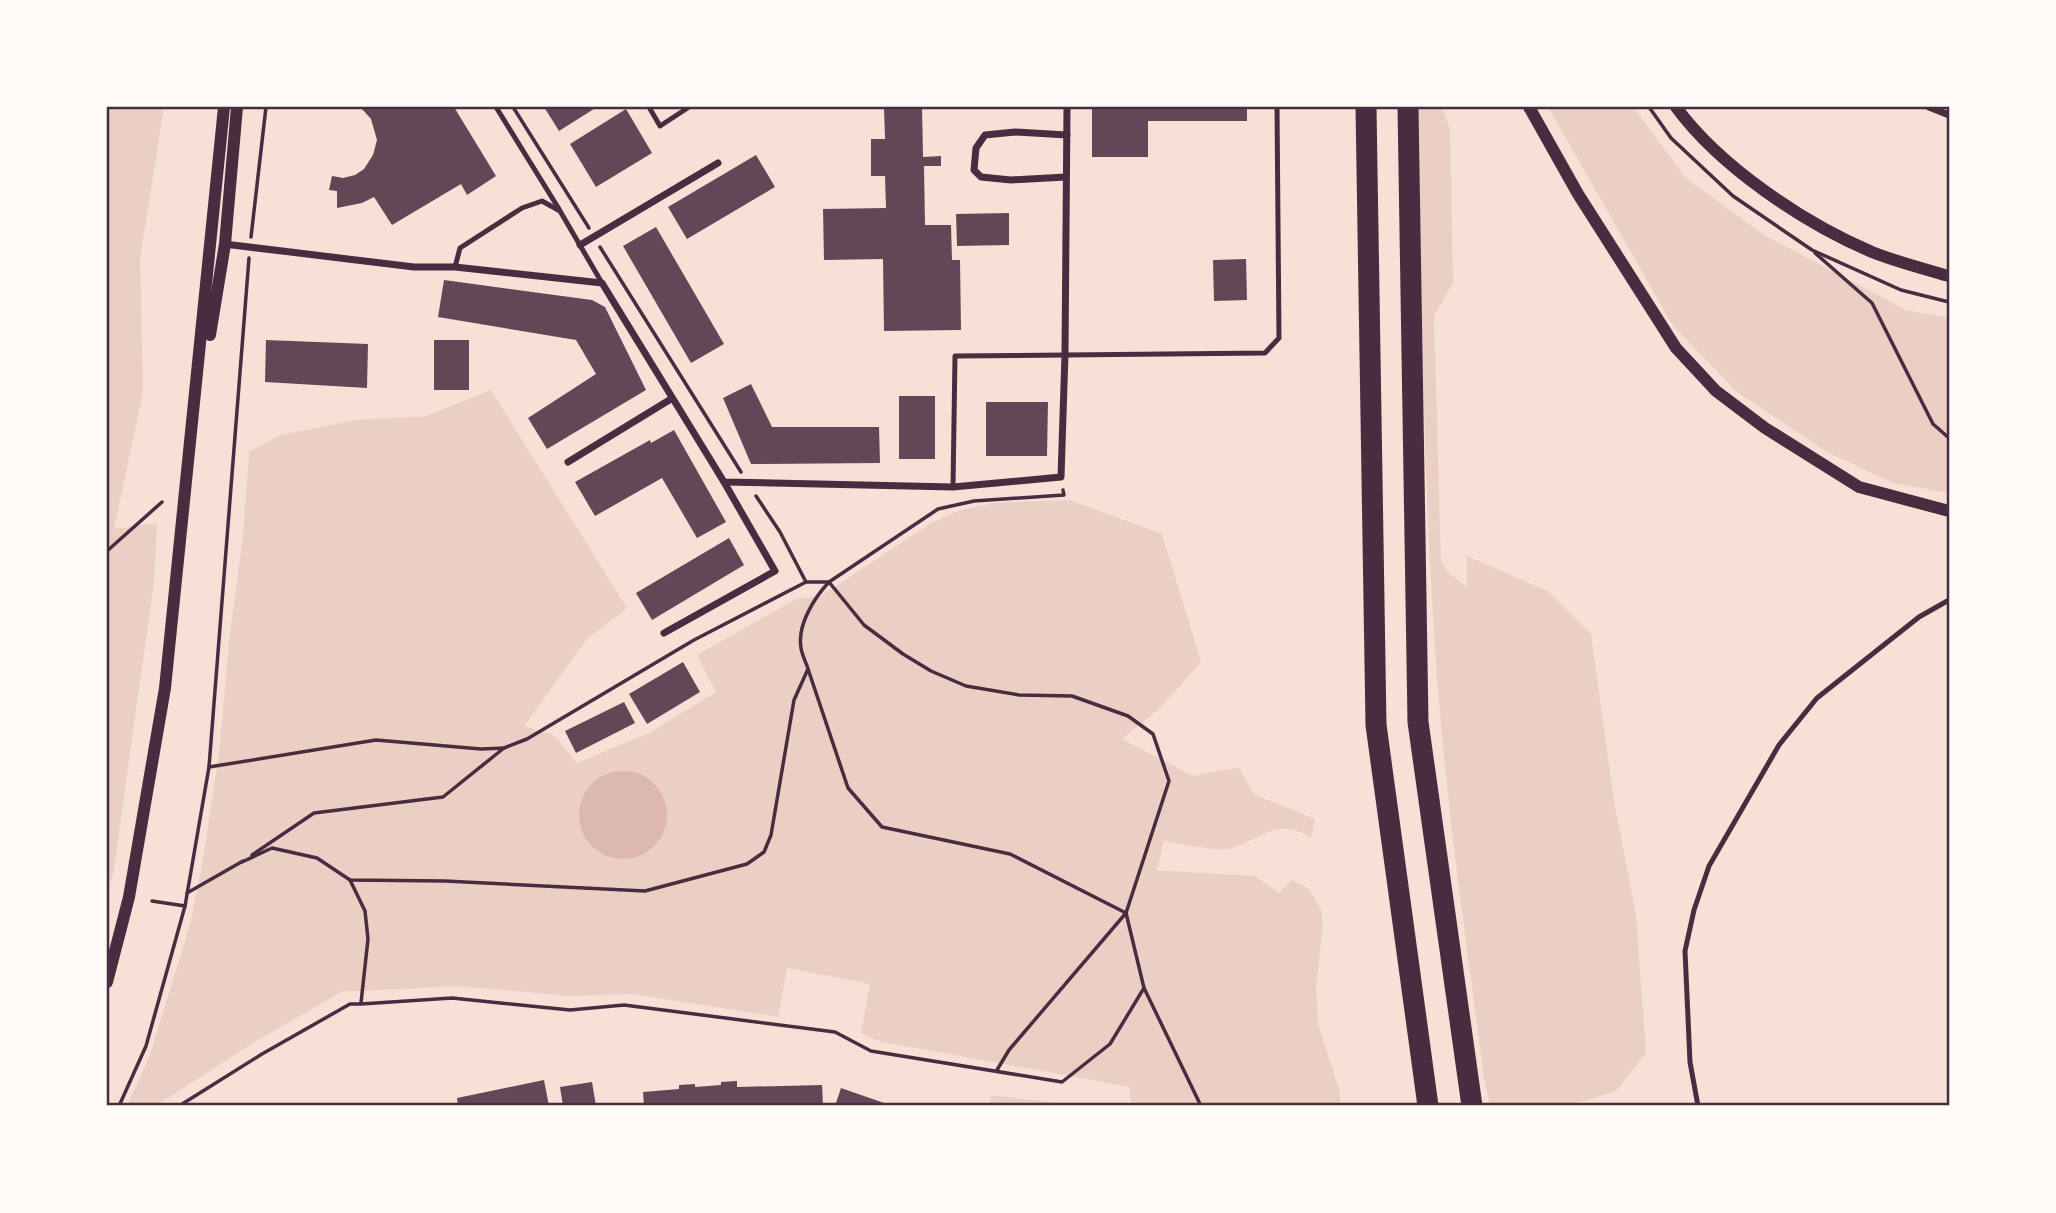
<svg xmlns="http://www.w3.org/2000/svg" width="2056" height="1213" viewBox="0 0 2056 1213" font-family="Ubuntu,sans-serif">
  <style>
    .green { fill: #ebcfc5 }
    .water { fill: #dcb8b0 }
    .building { fill: #644757 }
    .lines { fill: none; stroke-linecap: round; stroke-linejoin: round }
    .path { stroke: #4a2c40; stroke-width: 3.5 }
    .service { stroke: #4a2c40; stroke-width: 5 }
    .minor { stroke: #4a2c40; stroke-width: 7 }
    .tertiary { stroke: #4a2c40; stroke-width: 12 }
    .motorway { stroke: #4a2c40; stroke-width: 21 }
    .neatline { fill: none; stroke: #4a2c40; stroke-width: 2.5 }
  </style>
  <rect width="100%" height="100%" fill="#f7e1d7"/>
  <g class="green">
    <polygon points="107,107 164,107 140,258 143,392 114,529 157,523 154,582 113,875 107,890"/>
    <path d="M1419 107H1442L1450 129 1453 283 1434 316 1441 561 1448 572 1467 587V556L1548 591 1591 634 1613 795 1636 915 1646 1053 1616 1091 1568 1106H1490L1484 1078C1467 948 1448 819 1438 689 1423 495 1421 301 1419 107Z"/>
    <polygon points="1548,107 1633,107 1686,178 1764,235 1906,310 1949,318 1949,493 1893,483 1827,452 1737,392 1673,326"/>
    <path d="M491 390 627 608 587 639 524 726 554 735 577 763 649 733 716 692 697 655 796 599 821 596 931 523 958 511 992 503 1070 500 1162 534 1201 662 1161 707 1122 739 1193 776 1239 767 1253 794 1315 819 1311 838C1278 816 1260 840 1229 849 1218 852 1178 843 1164 841L1157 870 1255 876 1279 893 1292 880 1308 888 1321 909 1323 926 1316 986 1318 1024 1340 1092V1106H1132L1129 1087 878 1041 861 1033 870 984 787 968 778 1017 633 994 570 996 458 986 341 992 248 1046 156 1106H127L150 1055 191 921 202 865 219 754 230 633 243 536 249 452 280 435 357 420 426 416Z"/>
    <polygon points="991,1095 1084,1106 989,1106"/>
  </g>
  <circle class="water" cx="623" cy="815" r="44"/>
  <g class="building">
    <polygon points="364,107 454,107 496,176 467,195 461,184 392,225 374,197 362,203 337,208 337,191 329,190 332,176 343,178 355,175 364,169 373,155 377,140 371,119 362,109"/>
    <polygon points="544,107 597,107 559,131"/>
    <polygon points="884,107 922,107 923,157 941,156 941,166 924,166 925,225 951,225 952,260 960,260 961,330 884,331 883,259 824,260 823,209 886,208 885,176 871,176 871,139 885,139"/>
    <polygon points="1092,107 1247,107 1247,121 1148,121 1148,157 1092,157"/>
    <polygon points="626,109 652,153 596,187 570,144"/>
    <polygon points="756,155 775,187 687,239 668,207"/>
    <polygon points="1009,213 1009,245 957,246 956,214"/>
    <polygon points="656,227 724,344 691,363 623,246"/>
    <polygon points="1246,259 1247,300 1214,301 1213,260"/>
    <polygon points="444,280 592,300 605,307 646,390 547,449 528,418 596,374 576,340 438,317"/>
    <polygon points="266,340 368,344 367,388 265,382"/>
    <rect x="434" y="340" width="35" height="50"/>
    <polygon points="751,384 772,427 879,427 880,463 751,464 723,398"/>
    <rect x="899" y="396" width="36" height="63"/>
    <polygon points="986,402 1048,402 1047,456 986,456"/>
    <polygon points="674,430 726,522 697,538 662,478 595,516 575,482 650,440 651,443"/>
    <polygon points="729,538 744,565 652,620 636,593"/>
    <polygon points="683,662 700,692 647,724 629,694"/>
    <polygon points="624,702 635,723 576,753 565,731"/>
    <polygon points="544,1080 549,1106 458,1106 457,1098"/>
    <polygon points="737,1081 737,1087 822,1085 823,1105 644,1106 643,1092 679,1089 679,1085 695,1084 695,1087 721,1085 721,1082"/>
    <polygon points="592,1082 596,1106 563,1106 560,1087"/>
    <polygon points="841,1088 884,1103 883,1106 835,1106"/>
  </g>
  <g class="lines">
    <g class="path">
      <polyline points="513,107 589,228"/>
      <polyline points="1649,107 1671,138 1733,196 1812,250 1901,290 1949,302"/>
      <polyline points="251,237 266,107"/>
      <polyline points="600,247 741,472"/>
      <polyline points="1815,253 1872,303 1933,424 1949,438"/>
      <polyline points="756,496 780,532 806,582"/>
      <polyline points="107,551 162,502"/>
      <polyline points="808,669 848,788 882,827 1010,854 1126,913 1009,1050 997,1070"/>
      <polyline points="209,767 376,740 481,749 504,748 527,739 694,640 806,582 829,582"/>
      <polyline points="252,855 314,813 443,797 504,748"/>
      <path d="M242 862 272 848 317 858 350 880 445 881 645 891 747 864 764 852 771 835 794 700 808 669C806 662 802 655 801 648 797 625 814 598 829 582L938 509 974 501 1064 495 1063 490"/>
      <polyline points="350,880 365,911 368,939 361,1003"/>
      <polyline points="187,893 243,861"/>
      <polyline points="152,901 185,906"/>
      <polyline points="1144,988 1201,1106"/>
      <polyline points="119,1106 146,1046 185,906 209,767 249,258"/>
      <polyline points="179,1106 262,1054 350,1004 361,1004 452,998 570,1010 624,1005 835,1032 871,1051 1062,1082 1110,1044 1144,988 1126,913 1169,781 1153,734 1128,716 1072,696 1019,695 966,686 931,671 903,654 864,625 829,582"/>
    </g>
    <g class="service">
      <polyline points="496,107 559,209"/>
      <polyline points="649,107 660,126 689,107"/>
      <polyline points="455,267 460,248 522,208 542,201 560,211 602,283"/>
      <polyline points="953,487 955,356 1265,353 1279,338 1277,107"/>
      <polyline points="1698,1106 1690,1062 1685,951 1694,910 1709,866 1779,745 1817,698 1919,617 1949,600"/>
    </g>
    <g class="minor">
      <polyline points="1929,107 1949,115"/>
      <polyline points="1066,177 1011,180 981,177 974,170 976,148 985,135 1015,132 1067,135"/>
      <polyline points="224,244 414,267 455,267 602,283 724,482 953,487 1061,477 1065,354 1067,107"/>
      <polyline points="580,245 718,163"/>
      <polyline points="568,462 671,399"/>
      <polyline points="664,633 775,571 724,482"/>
    </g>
    <g class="tertiary">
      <polyline points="1529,107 1578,194 1676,348 1716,391 1765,428 1859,487 1949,511"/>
      <path d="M1676 107C1720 167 1804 223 1872 252 1897 262 1924 269 1949 276"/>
      <polyline points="210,335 225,244 237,107"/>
      <polyline points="107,982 129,897 165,688 224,107"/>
    </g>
    <g class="motorway">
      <polyline points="1366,107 1376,725 1428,1106"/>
      <polyline points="1408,107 1418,722 1472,1106"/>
    </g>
  </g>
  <rect width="2056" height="1213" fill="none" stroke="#fffaf5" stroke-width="217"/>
  <rect x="108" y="108" width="1840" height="996" class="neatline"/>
</svg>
